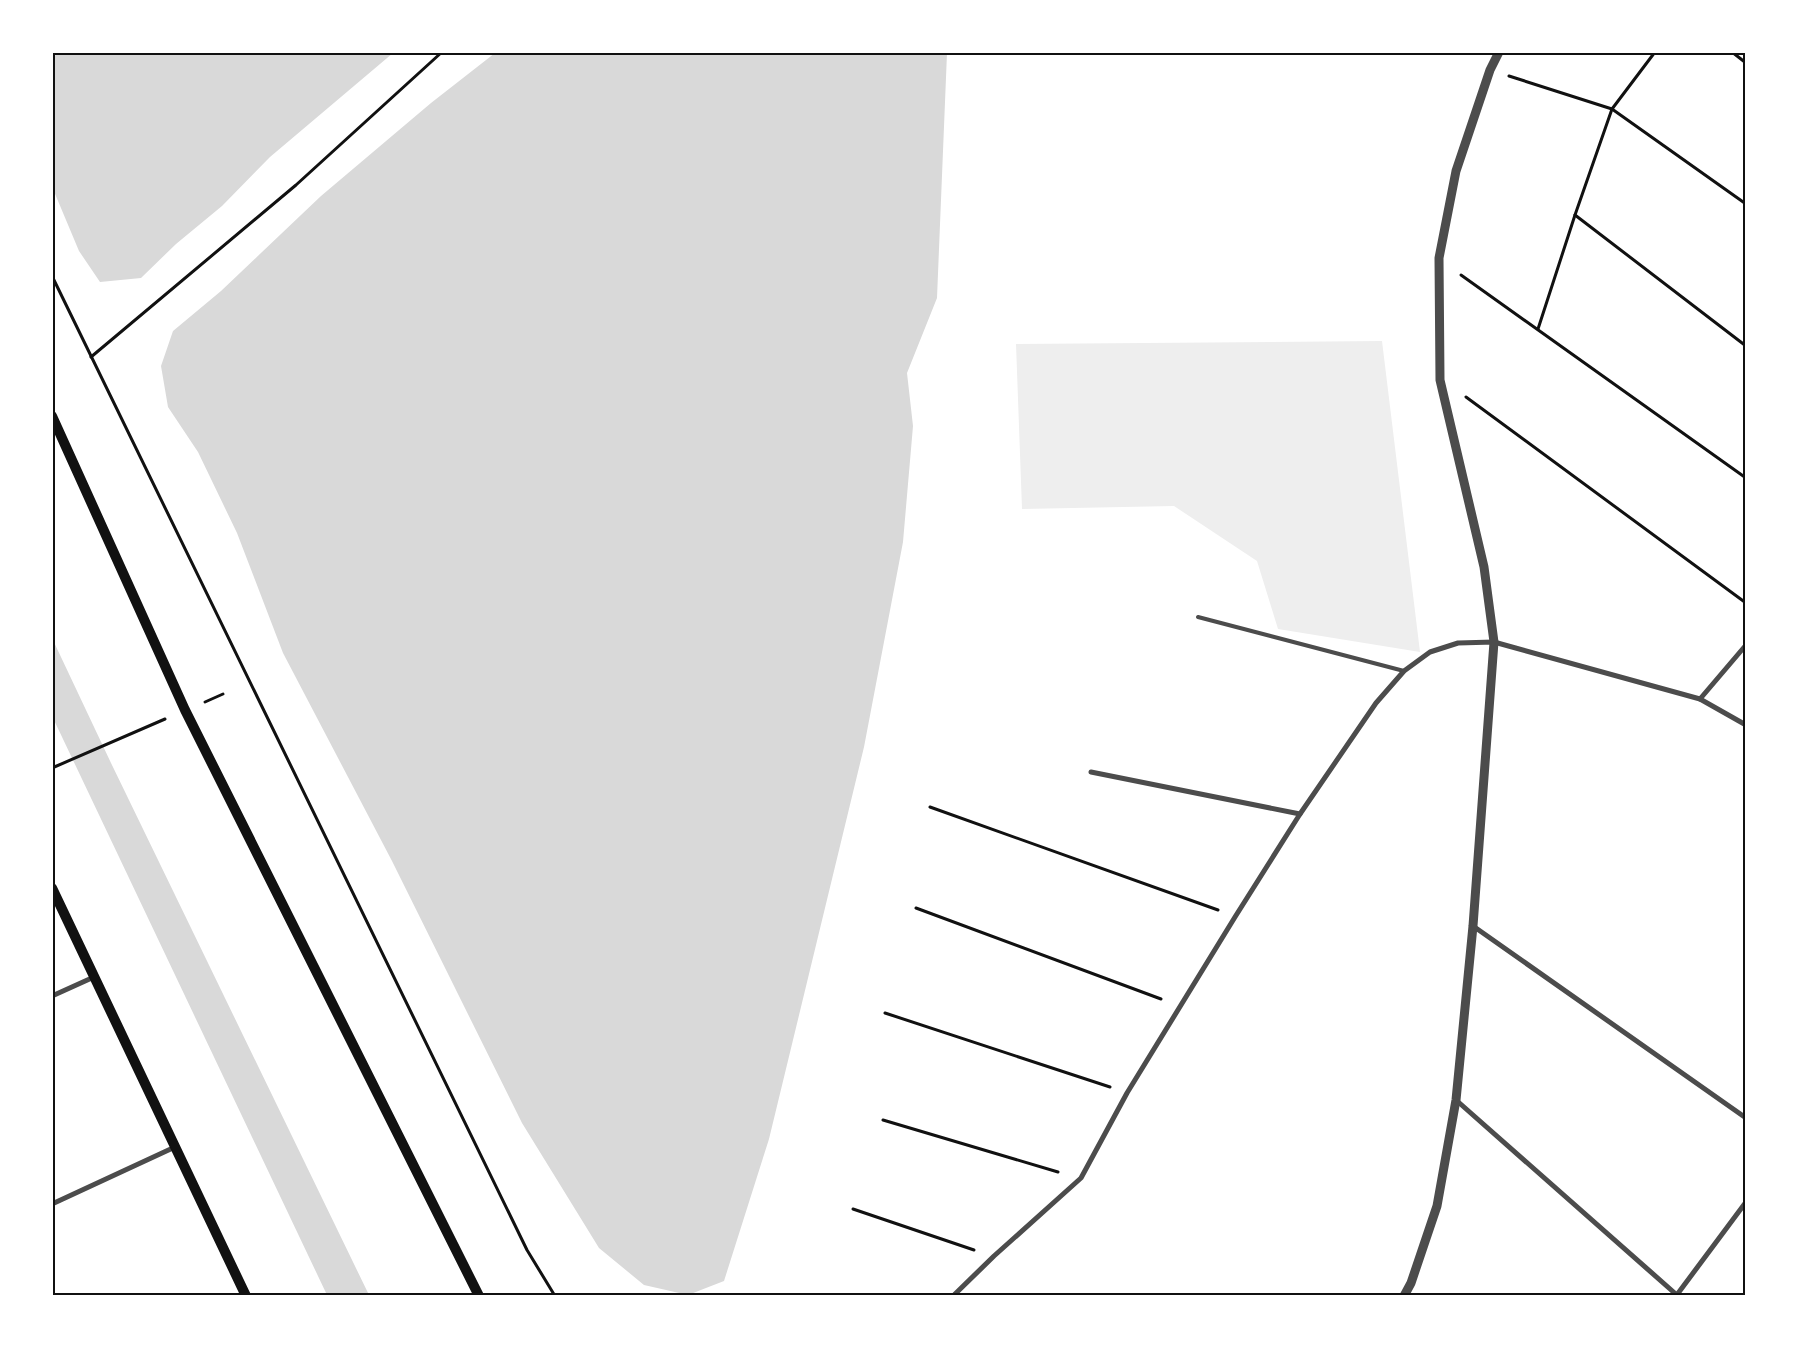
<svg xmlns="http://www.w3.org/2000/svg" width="1798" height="1348" viewBox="0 0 1798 1348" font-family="'PT Sans Narrow',sans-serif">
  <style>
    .green { fill: #eee }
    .water { fill: #d9d9d9 }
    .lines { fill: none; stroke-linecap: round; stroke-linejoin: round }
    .path { stroke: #111; stroke-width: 3 }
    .service { stroke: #4c4c4c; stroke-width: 4 }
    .minor { stroke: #4c4c4c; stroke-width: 5 }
    .tertiary { stroke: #4c4c4c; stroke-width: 9 }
    .secondary { stroke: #111; stroke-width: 10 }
    .neatline { fill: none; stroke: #111; stroke-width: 2 }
  </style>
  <rect width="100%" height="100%" fill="#fff"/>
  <polygon class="green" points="1382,341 1420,652 1278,629 1257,561 1174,506 1022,509 1016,344"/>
  <g class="water">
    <polygon points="57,53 57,52 393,53 270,157 222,206 176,244 141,278 100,282 79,251 53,189 52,60"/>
    <polygon points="495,53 947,53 937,298 907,373 913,426 903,542 864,747 769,1139 724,1281 688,1295 644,1285 599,1248 522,1123 392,861 283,653 237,533 198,452 168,407 161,366 173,331 221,291 321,196 431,103"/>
    <polygon points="52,638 111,763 369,1295 327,1295 53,718"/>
  </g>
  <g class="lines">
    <g class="path">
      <polyline points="1732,52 1746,63"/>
      <polyline points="1509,76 1612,109 1746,204"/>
      <polyline points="1575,215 1746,346"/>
      <polyline points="1461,275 1746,478"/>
      <polyline points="52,276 527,1250 555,1296"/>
      <polyline points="1538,329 1575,215 1612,109 1655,52"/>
      <polyline points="91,357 296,185 442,52"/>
      <polyline points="1466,397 1746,603"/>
      <polyline points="205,702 223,694"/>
      <polyline points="52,768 165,719"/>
      <polyline points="930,807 1218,910"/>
      <polyline points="916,908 1161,999"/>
      <polyline points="885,1013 1110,1087"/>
      <polyline points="883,1120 1058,1172"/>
      <polyline points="853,1209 974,1250"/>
    </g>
    <polyline class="service" points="1198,617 1404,671"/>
    <g class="minor">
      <polyline points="1700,699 1746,645"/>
      <polyline points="1091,772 1300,814"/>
      <polyline points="1473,926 1746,1118"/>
      <polyline points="52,996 94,977"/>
      <polyline points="1456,1100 1678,1296"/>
      <polyline points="52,1204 175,1147"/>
      <polyline points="953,1296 994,1256 1081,1178 1127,1093 1235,917 1300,814 1376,703 1404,671 1430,652 1458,643 1494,642 1700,699 1746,725"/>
      <polyline points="1676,1296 1746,1202"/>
    </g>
    <polyline class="tertiary" points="1404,1296 1411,1283 1437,1206 1456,1100 1473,926 1494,642 1484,567 1440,380 1439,258 1456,171 1490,70 1499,52"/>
    <g class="secondary">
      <polyline points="52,416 185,710 479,1296"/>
      <polyline points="52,888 246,1296"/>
    </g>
  </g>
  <rect width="1798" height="1348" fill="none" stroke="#ffffff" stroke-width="108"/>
  <rect x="54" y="54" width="1690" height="1240" class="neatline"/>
</svg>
